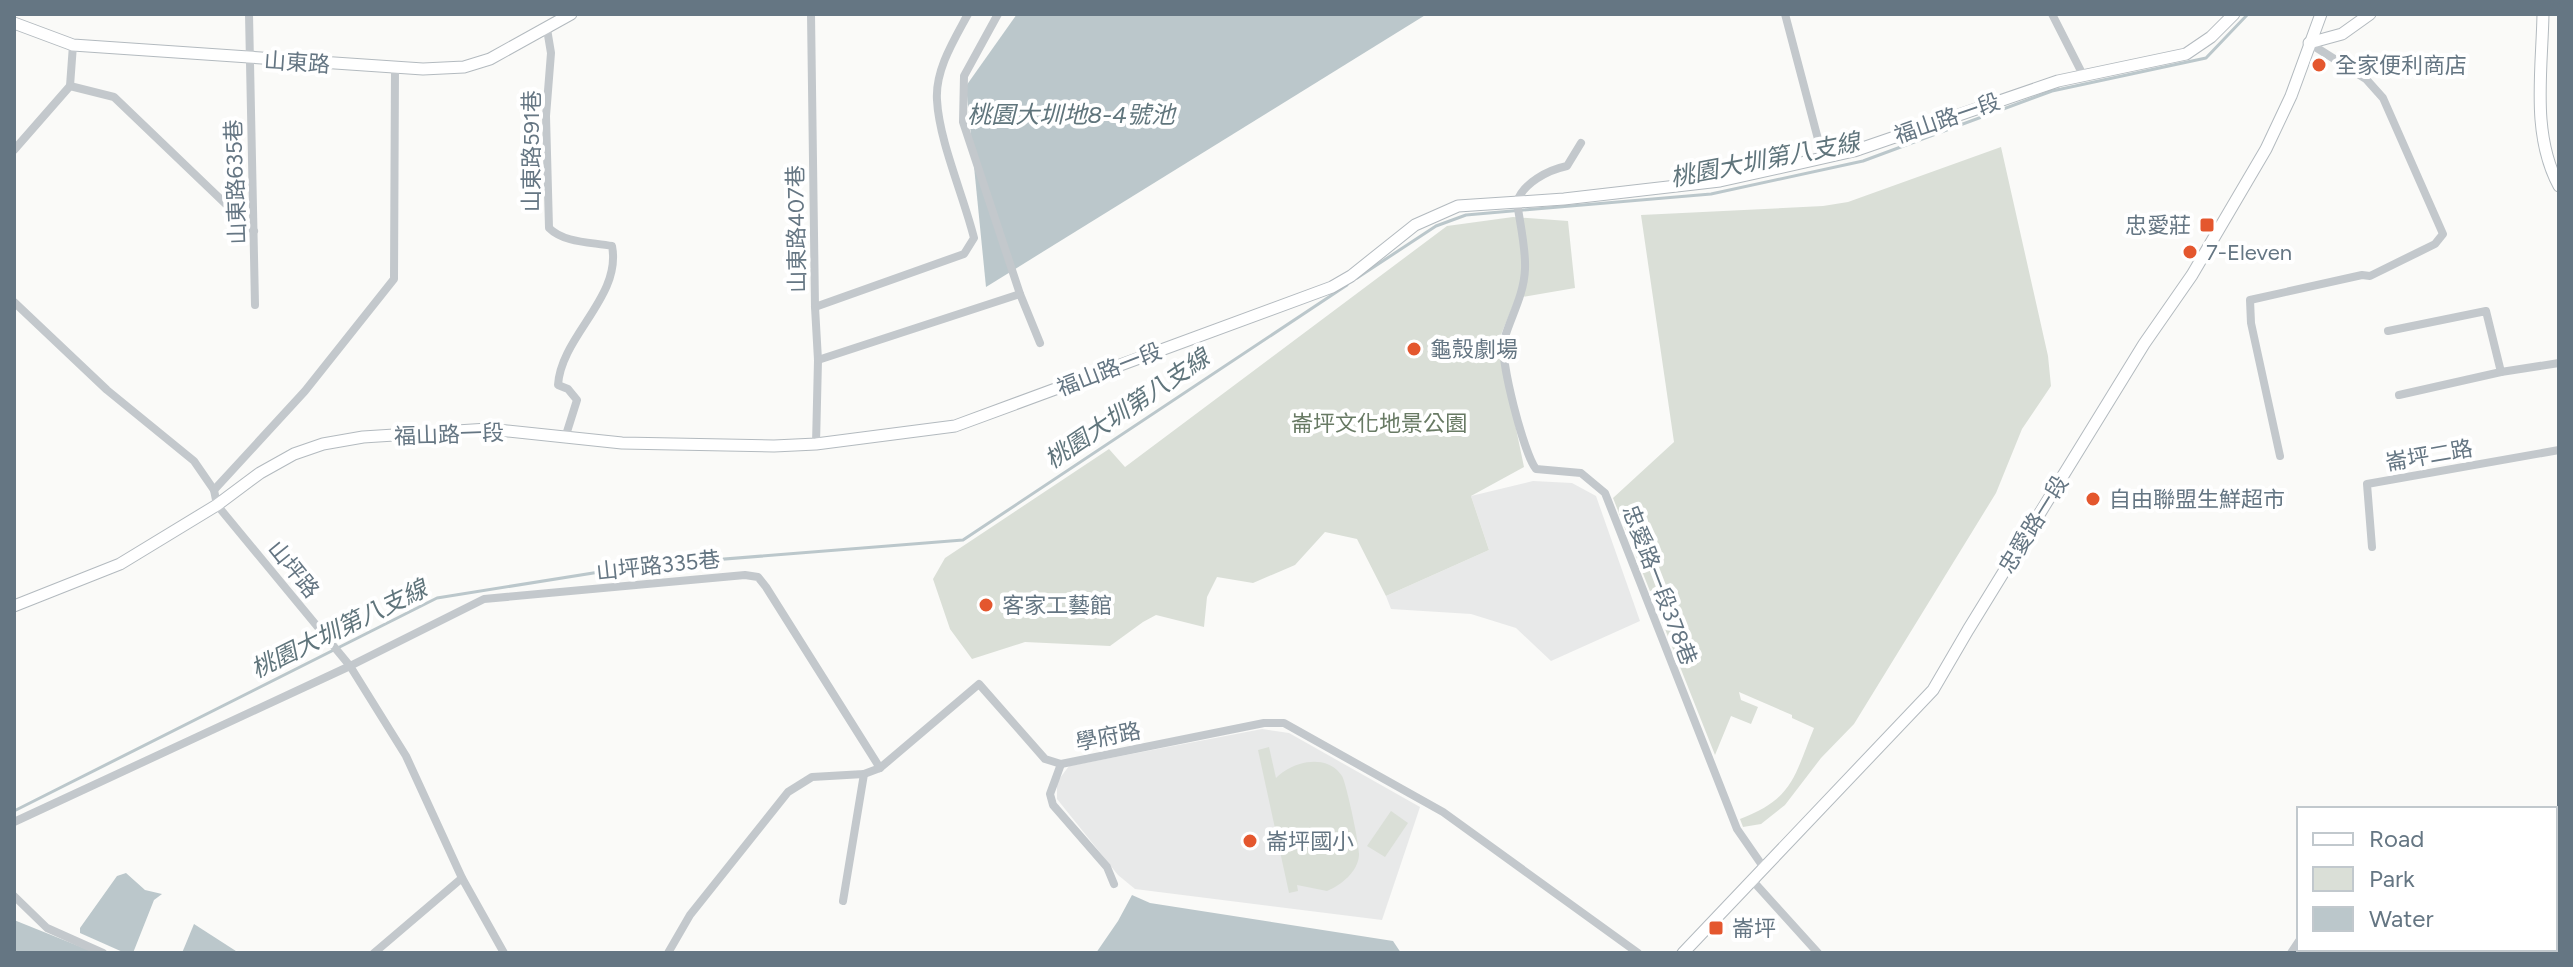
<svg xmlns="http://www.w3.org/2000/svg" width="2573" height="967" viewBox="0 0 2573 967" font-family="Figtree,'Noto Sans TC',sans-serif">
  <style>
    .built { fill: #e8e9e9 }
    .green { fill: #dadfd7 }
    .water { fill: #bbc7cb }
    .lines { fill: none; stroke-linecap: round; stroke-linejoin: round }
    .stream { stroke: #bbc7cb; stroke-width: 3 }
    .secondary-casing { stroke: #b3babf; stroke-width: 13 }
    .street { stroke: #c3c8cc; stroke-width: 8 }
    .secondary { stroke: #fff; stroke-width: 11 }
    .poi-dot { fill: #e4572e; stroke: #fff; stroke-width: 3 }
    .labels { text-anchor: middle; stroke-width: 8; stroke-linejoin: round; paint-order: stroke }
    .street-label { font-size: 22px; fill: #657683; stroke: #fff }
    .poi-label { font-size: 22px; fill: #657683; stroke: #fff; text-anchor: start }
    .park-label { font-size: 22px; fill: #687a64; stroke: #fff }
    .water-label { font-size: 24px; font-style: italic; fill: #60757c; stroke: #fff }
  </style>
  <rect width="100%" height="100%" fill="#fafaf8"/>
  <g class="built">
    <polygon points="1533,481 1572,483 1596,496 1640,621 1551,661 1516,628 1471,614 1391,609 1386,596 1489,550 1471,496"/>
    <polygon points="1262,729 1289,733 1420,807 1382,920 1135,889 1118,875 1057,799 1057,782 1069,766"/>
  </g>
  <g class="green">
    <path d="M2001 147 2048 356 2051 386 2022 429 1996 493 1854 724 1821 758 1785 805 1761 824 1743 827 1740 819C1793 799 1794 777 1814 728L1792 718V715L1739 692 1741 700 1758 707 1751 724 1731 716 1715 755 1613 498 1674 442 1641 215 1823 206 1848 202Z"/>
    <polygon points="1513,217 1568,221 1575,288 1516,298 1498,342 1524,467 1471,496 1489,550 1386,596 1357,539 1325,532 1295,565 1253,583 1217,577 1207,597 1204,627 1156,615 1143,622 1110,646 1025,642 972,659 950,629 933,579 945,558 1109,449 1125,467 1447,226"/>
    <path d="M1269 747 1276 778C1292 762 1326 752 1342 776 1346 782 1360 846 1359 855 1358 872 1341 885 1327 891L1297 885 1298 891 1289 893 1258 750Z"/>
    <polygon points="1391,811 1408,823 1385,857 1367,846"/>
  </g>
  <g class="water">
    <polygon points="1017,14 1427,14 986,287 966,86"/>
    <polygon points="126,873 145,890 162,894 154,900 133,953 125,953 80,933 80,928 117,876"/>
    <polygon points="1132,895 1150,903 1393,941 1401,953 1096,953 1118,921"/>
    <polygon points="14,920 96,953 14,953"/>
    <polygon points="194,924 239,953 182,953"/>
  </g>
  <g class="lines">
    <g class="stream">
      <polyline points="1357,278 1436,226 1466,215 1711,194 1863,161 2052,91 2206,58 2248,14"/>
      <polyline points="14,811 437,598 637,566 963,540 1347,285"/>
    </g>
    <g class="secondary-casing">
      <g id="secondary">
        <path d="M2543 14C2542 71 2531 134 2559 186"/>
        <polyline points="14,23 73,45 423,69 464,67 490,59 571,14"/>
        <polyline points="2309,43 2342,34 2370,14"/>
        <polyline points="14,606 120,564 217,505 260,473 294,454 323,444 363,437 488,429 622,443 774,446 816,444 955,426 1332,287 1351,276 1415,225 1458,206 1564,199 1720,181 1854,151 2058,81 2186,54 2211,37 2234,14"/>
        <polyline points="1683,953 1933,690 1968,630 2144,344 2192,275 2266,149 2291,96 2321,14"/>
      </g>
    </g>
    <g class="street">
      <polyline points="249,14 255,305"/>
      <polyline points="811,14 815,307 818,360 816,444"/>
      <polyline points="998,14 964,76 963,122 1020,294 1040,343"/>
      <polyline points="1785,14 1823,158"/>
      <polyline points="2052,14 2083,75"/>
      <path d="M547 29 551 53 546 116 549 228C564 243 591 242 612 246 622 297 561 336 558 385L568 389 577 400 565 438"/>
      <polyline points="70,86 114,97 254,231"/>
      <path d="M1581 143 1567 166C1548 170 1523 183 1517 202 1520 224 1526 248 1525 269 1524 295 1511 316 1504 340 1499 358 1524 454 1536 469L1581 473 1605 493 1737 829 1764 868"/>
      <polyline points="14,150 70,86 73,45"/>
      <polyline points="14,302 107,390 194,461 214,490 217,505 350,666 406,756 462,878 504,953"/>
      <path d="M815 307 964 254 974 238C964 197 939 141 937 100 935 70 954 40 968 14"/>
      <polyline points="2388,331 2486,311 2501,372"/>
      <polyline points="818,360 1020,294"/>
      <polyline points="2399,395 2501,372 2559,363"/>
      <polyline points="2280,456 2251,323 2250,300 2362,275 2370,276 2435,244 2443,234 2383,98 2366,79 2309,43"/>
      <polyline points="214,490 305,391 394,279 395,68"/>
      <polyline points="2372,547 2367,484 2559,450"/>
      <polyline points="1061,764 1050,794 1053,805 1107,867 1114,884"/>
      <polyline points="14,822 350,666 484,599 745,575 758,577 766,587 880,768"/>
      <polyline points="1752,880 1818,953"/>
      <polyline points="14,896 47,928 103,953"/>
      <polyline points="843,901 864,774"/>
      <polyline points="2555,936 2559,937"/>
      <polyline points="374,953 462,878"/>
      <polyline points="668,953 690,915 788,792 812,777 864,774 880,768 979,684 1045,759 1061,764 1264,723 1284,723 1443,812 1638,953"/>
      <polyline points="2291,953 2299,941"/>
    </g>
    <use href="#secondary" class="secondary"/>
  </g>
  <g class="poi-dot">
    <circle cx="2319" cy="65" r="8"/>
    <rect x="2199" y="217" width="16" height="16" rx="4"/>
    <circle cx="2190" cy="252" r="8"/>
    <circle cx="1414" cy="349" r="8"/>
    <circle cx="2093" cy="499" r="8"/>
    <circle cx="986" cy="605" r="8"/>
    <circle cx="1250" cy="841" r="8"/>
    <rect x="1708" y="920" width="16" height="16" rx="4"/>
  </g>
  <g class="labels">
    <g class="street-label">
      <text transform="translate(297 62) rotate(4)" y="8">山東路</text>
      <text transform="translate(1947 118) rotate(-19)" y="8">福山路一段</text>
      <text transform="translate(531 151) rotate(-90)" y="8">山東路591巷</text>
      <text transform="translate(235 182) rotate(-92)" y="8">山東路635巷</text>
      <text transform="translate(796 229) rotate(-91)" y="8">山東路407巷</text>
      <text transform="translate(1109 369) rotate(-21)" y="8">福山路一段</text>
      <text transform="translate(449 434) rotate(-2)" y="8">福山路一段</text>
      <text transform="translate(2429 455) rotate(-10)" y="8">崙坪二路</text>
      <text transform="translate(2033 524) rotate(-58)" y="8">忠愛路一段</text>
      <text transform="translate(658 565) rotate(-6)" y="8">山坪路335巷</text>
      <text transform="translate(294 569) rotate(51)" y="8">山坪路</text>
      <text transform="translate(1660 585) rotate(69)" y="8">忠愛路一段378巷</text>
      <text transform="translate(1108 736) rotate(-11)" y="8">學府路</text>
    </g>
    <g class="poi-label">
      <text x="2335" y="73">全家便利商店</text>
      <text x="2191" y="233" text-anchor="end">忠愛莊</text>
      <text x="2206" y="260">7-Eleven</text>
      <text x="1430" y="357">龜殼劇場</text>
      <text x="2109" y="507">自由聯盟生鮮超市</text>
      <text x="1002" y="613">客家工藝館</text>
      <text x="1266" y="849">崙坪國小</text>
      <text x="1732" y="936">崙坪</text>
    </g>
    <g class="park-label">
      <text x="1379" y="431">崙坪文化地景公園</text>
    </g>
    <g class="water-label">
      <text x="1071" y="123">桃園大圳地8-4號池</text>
      <text transform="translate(1765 160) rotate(-11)" y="8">桃園大圳第八支線</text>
      <text transform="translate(1127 409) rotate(-34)" y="8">桃園大圳第八支線</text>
      <text transform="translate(339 629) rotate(-26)" y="8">桃園大圳第八支線</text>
    </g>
  </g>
  <rect width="2573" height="967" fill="none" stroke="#657683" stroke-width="32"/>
  <rect x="2297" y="807" width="260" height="144" fill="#ffffff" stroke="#c1c8cd" stroke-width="2"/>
  <rect x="2313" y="833" width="40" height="12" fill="#ffffff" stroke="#c1c8cd" stroke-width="2"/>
  <text x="2369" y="847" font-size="24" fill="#657683">Road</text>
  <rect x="2313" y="867" width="40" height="24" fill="#dadfd7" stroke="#c1c8cd" stroke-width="2"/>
  <text x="2369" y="887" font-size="24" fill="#657683">Park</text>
  <rect x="2313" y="907" width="40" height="24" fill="#bbc7cb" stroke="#c1c8cd" stroke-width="2"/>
  <text x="2369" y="927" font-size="24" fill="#657683">Water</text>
</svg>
